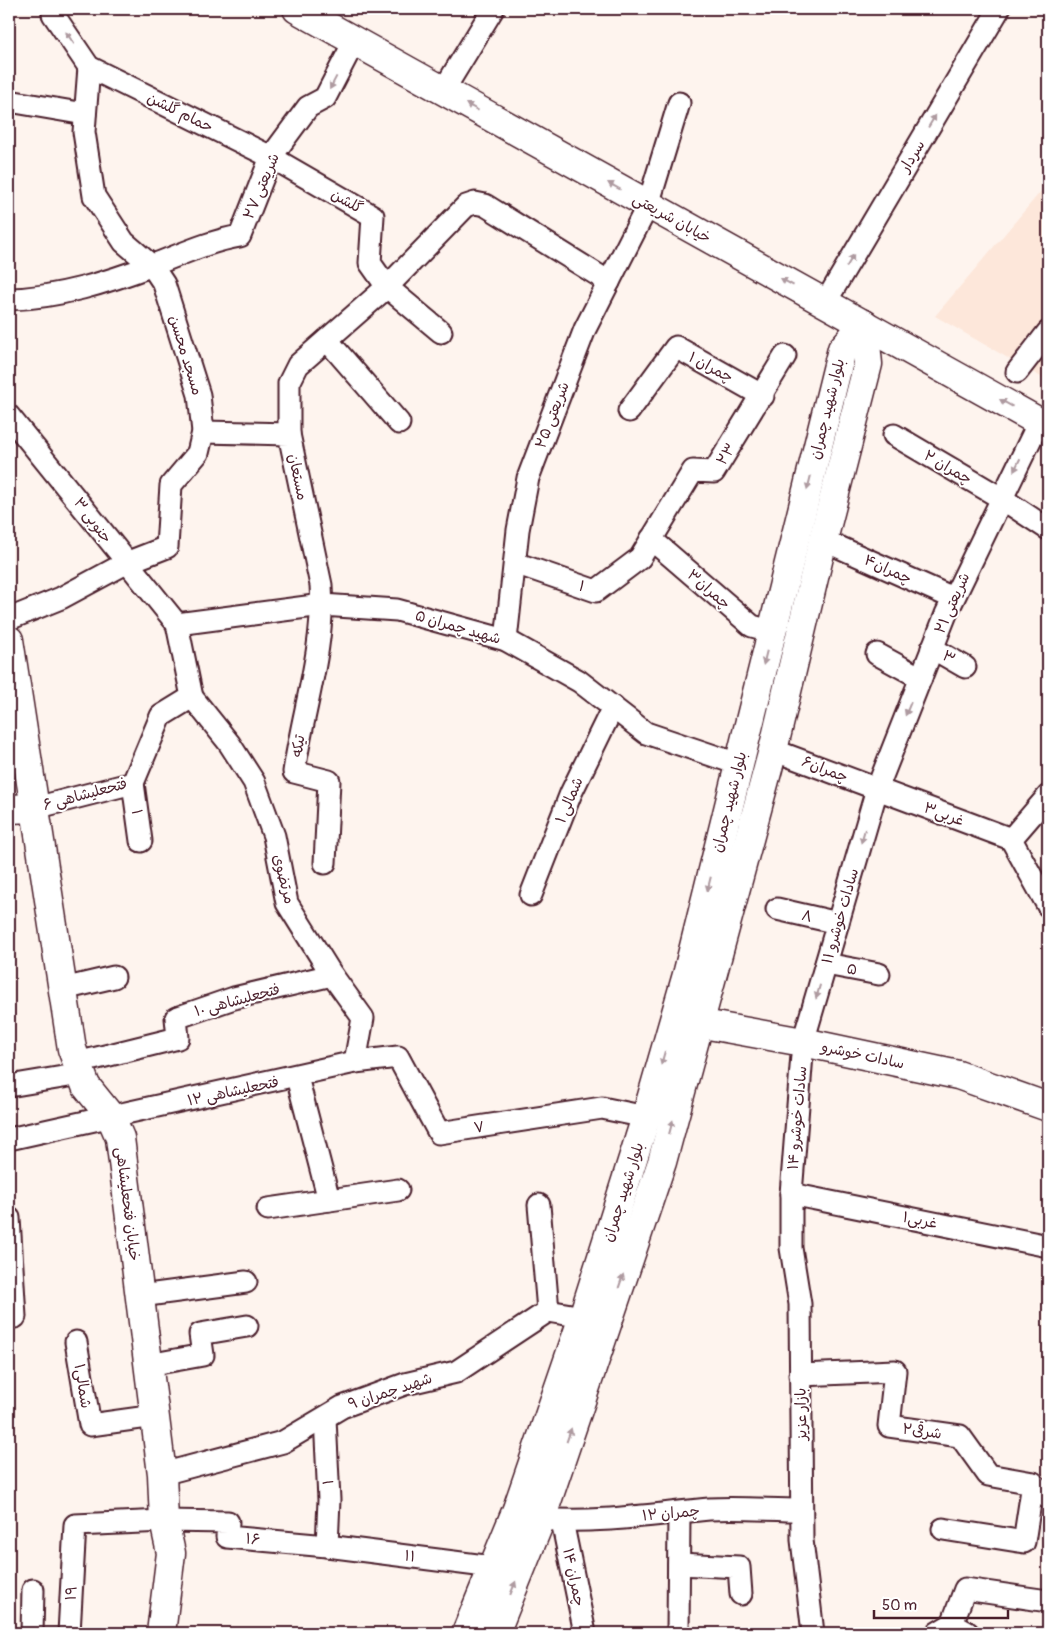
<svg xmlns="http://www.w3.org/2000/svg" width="1057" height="1642" viewBox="0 0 1057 1642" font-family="Pangolin,'Playpen Sans Arabic',sans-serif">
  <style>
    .built { fill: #fde7da }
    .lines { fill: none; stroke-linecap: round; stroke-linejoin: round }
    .street-casing { stroke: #4a1f2b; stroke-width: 25 }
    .secondary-casing { stroke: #4a1f2b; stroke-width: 31 }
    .street { stroke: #fff; stroke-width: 21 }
    .secondary { stroke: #fff; stroke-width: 28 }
    .oneway { fill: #ae9aa0 }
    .labels { text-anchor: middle; stroke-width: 4; stroke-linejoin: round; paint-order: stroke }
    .street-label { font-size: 15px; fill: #4a1f2b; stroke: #fff }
  </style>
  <rect width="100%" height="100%" fill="#fef4ee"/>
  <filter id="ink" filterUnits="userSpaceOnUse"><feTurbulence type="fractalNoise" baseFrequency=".02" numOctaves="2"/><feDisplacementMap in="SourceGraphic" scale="10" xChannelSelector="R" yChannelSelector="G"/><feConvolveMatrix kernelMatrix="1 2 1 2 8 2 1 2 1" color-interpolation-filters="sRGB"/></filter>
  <g filter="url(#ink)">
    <polygon class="built" points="1048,183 1048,381 935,316"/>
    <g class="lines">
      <g class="street-casing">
        <g id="street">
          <polyline points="53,9 53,14 89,67 271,157 373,216 370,263 387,287 441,332"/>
          <polyline points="443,91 493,9"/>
          <polyline points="9,101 85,114"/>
          <path d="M9 299C58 298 108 282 153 265 182 254 210 241 240 236L271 157 308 107 325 98 355 40"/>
          <polyline points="825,303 999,9"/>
          <polyline points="327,340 399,423"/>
          <polyline points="1017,372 1048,332"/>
          <polyline points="629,411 676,347 763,396"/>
          <polyline points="9,416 177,624 192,697 161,716 133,783 35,808"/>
          <path d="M203 432 289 434 321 585C325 647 303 710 294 772L329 781 325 863"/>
          <polyline points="289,434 289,383 298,365 387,287 466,206 475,203 485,205 609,282"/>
          <polyline points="894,435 1001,498 1048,529"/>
          <polyline points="651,539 752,626 771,631"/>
          <polyline points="823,540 953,598"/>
          <polyline points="515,563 596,591 640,558 693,471 714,472 785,356"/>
          <polyline points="9,619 61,598 126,563 167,547 171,485 198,453 203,432 199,395 164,284 152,266 124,242 94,196 84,132 89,67"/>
          <polyline points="177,624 322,605 397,610 506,640 579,681 646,733 738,764"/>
          <polyline points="506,640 518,530 528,478 585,329 648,205 679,103"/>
          <polyline points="932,648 965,667"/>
          <polyline points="877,654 921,678"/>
          <polyline points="192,697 229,743 254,782 274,836 287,903 332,975 363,1018 355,1062"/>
          <polyline points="773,750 1011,839"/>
          <polyline points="133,783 141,841"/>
          <polyline points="1011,839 1048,906"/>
          <polyline points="1011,839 1048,796"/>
          <polyline points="531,895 571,793 613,707"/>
          <polyline points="777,909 838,923"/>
          <polyline points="826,964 879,974"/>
          <polyline points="63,989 114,977"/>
          <polyline points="77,1063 178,1038 176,1018 234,998 332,975"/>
          <polyline points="297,1077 329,1200"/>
          <polyline points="9,1086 81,1074"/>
          <polyline points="9,1139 355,1062 398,1057 439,1133 602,1108 646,1117"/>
          <polyline points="791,1194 1048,1246"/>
          <polyline points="539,1205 548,1311"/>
          <polyline points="268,1209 398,1190"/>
          <polyline points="9,1218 15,1317"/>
          <polyline points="140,1296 246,1282"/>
          <polyline points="76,1342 90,1425 155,1416"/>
          <polyline points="148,1365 203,1355 200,1334 247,1326"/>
          <polyline points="800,1375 895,1371 889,1426 960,1436 988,1475 1033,1483 1048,1498"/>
          <polyline points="325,1418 329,1500 327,1546"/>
          <polyline points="162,1474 283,1442 342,1407 405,1384 456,1372 548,1311 583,1317"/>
          <path d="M541 1519C597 1524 654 1514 709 1509 739 1507 771 1510 801 1510"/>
          <polyline points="562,1521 585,1633"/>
          <polyline points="943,1529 1024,1542 1033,1483"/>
          <polyline points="679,1564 739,1567 741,1594"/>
          <polyline points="952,1624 965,1589 1048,1601"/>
          <polyline points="32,1633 33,1590"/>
          <polyline points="69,1633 75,1525 164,1521 228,1522 227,1537 327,1546 493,1567"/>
          <polyline points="676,1633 678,1633 679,1514"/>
          <polyline points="813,1633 802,1540 800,1304 791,1248 791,1194 803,1042 877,789 946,614 1039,422"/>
          <polyline points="937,1633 952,1624 968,1633"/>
        </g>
      </g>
      <g class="secondary-casing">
        <g id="secondary">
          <polyline points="297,9 1048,427"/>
          <polyline points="9,640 72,1049 86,1086 111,1117 120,1138 162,1474 164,1521 171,1553 161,1633"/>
          <polyline points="9,809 35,808"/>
          <polyline points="681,1020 803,1042 958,1075 1048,1107"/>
          <polyline points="466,1633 517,1509 583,1317 646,1117 688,971 842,349 864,324"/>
          <polyline points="495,1633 541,1519 662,1162 773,750 823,540 868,364 864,324"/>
        </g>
      </g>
      <use href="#street" class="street"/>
      <use href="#secondary" class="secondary"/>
    </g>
    <defs><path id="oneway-solid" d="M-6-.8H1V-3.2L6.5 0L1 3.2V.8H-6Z" transform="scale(1.25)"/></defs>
    <g class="oneway">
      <use href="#oneway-solid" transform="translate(70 38) rotate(-125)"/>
      <use href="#oneway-solid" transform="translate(333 83) rotate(118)"/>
      <use href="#oneway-solid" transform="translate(472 107) rotate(-151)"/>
      <use href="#oneway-solid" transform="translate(932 121) rotate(-59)"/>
      <use href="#oneway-solid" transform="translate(614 186) rotate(-151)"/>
      <use href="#oneway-solid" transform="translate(850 261) rotate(-59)"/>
      <use href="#oneway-solid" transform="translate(787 282) rotate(-151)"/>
      <use href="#oneway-solid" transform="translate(1006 403) rotate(-151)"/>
      <use href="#oneway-solid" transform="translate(1017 465) rotate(116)"/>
      <use href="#oneway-solid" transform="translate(809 483) rotate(104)"/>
      <use href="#oneway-solid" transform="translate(765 658) rotate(104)"/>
      <use href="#oneway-solid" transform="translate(908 709) rotate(112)"/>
      <use href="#oneway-solid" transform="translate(863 836) rotate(106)"/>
      <use href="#oneway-solid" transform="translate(709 884) rotate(104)"/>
      <use href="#oneway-solid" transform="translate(818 992) rotate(106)"/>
      <use href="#oneway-solid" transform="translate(663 1058) rotate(106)"/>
      <use href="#oneway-solid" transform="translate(671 1127) rotate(-75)"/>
      <use href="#oneway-solid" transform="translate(621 1281) rotate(-71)"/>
      <use href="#oneway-solid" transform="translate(569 1435) rotate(-71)"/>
      <use href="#oneway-solid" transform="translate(513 1588) rotate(-68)"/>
    </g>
  </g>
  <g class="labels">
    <g class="street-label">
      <text transform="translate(180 112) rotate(26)" y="5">حمام گلشن</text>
      <text transform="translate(912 156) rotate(-59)" y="5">سردار</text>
      <text transform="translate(261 186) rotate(-67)" y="5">شریعتی ۲۷</text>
      <text transform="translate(347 201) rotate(30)" y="5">گلشن</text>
      <text transform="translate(672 218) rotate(29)" y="5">خیابان شریعتی</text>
      <text transform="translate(186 355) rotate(73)" y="5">مسجد محسن</text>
      <text transform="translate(711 367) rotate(28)" y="5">چمران ۱</text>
      <text transform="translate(827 409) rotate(-76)" y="5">بلوار شهید چمران</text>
      <text transform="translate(552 415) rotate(-69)" y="5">شریعتی ۲۵</text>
      <text transform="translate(726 454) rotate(-58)" y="5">۲۳</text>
      <text transform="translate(948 467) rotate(30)" y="5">چمران ۲</text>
      <text transform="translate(298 477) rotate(78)" y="5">مستعان</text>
      <text transform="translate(93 520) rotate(53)" y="5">۳ جنوبی</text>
      <text transform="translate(888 569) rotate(24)" y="5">چمران۴</text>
      <text transform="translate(582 586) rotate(19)" y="5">۱</text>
      <text transform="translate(709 589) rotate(41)" y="5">چمران۳</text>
      <text transform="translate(952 603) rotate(-66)" y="5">شریعتی ۲۱</text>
      <text transform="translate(458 627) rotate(16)" y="5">شهید چمران ۵</text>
      <text transform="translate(949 657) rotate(29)" y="5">۳</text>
      <text transform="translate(298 746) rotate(-81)" y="5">تیکه</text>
      <text transform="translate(825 769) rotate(21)" y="5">چمران۶</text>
      <text transform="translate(85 794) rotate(-15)" y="5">فتحعلیشاهی ۶</text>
      <text transform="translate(569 800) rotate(-67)" y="5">شمالی ۱</text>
      <text transform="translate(729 802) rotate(-76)" y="5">بلوار شهید چمران</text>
      <text transform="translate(137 812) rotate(82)" y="5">۱</text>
      <text transform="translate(944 814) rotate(20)" y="5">غربی۳</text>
      <text transform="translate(284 879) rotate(76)" y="5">مرتضوی</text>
      <text transform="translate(807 916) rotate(14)" y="5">۸</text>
      <text transform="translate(840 916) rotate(-74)" y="5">سادات خوشرو ۱۱</text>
      <text transform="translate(852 969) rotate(10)" y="5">۵</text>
      <text transform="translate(237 1000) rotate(-15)" y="5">فتحعلیشاهی ۱۰</text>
      <text transform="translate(863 1055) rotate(12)" y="5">سادات خوشرو</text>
      <text transform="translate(233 1091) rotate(-12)" y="5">فتحعلیشاهی ۱۲</text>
      <text transform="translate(797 1118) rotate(-85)" y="5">سادات خوشرو ۱۴</text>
      <text transform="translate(479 1127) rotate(-9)" y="5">۷</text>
      <text transform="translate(623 1192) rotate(-72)" y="5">بلوار شهید چمران</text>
      <text transform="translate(128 1204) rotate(83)" y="5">خیابان فتحعلیشاهی</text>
      <text transform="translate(920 1220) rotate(11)" y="5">غربی۱</text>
      <text transform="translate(83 1386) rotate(81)" y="5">شمالی۱</text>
      <text transform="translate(390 1391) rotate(-18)" y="5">شهید چمران ۹</text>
      <text transform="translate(801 1414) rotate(-91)" y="5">بازار عزیز</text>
      <text transform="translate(922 1431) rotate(8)" y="5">شرقی۲</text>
      <text transform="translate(328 1482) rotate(-93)" y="5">۱</text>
      <text transform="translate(671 1513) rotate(-5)" y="5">چمران ۱۲</text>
      <text transform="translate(253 1539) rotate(5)" y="5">۱۶</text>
      <text transform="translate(410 1556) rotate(7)" y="5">۱۱</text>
      <text transform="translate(574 1577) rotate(78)" y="5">چمران ۱۴</text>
      <text transform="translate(71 1593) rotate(-87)" y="5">۱۹</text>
    </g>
  </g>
  <rect width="1057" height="1642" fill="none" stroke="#fff" stroke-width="30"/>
  <rect x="15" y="15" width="1027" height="1612" fill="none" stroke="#4a1f2b" stroke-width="2" filter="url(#ink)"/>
  <path d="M874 1610v8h134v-8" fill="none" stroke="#4a1f2b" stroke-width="2.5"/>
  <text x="882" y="1610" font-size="15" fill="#4a1f2b" stroke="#ffffff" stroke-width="4" paint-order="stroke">50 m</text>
</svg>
